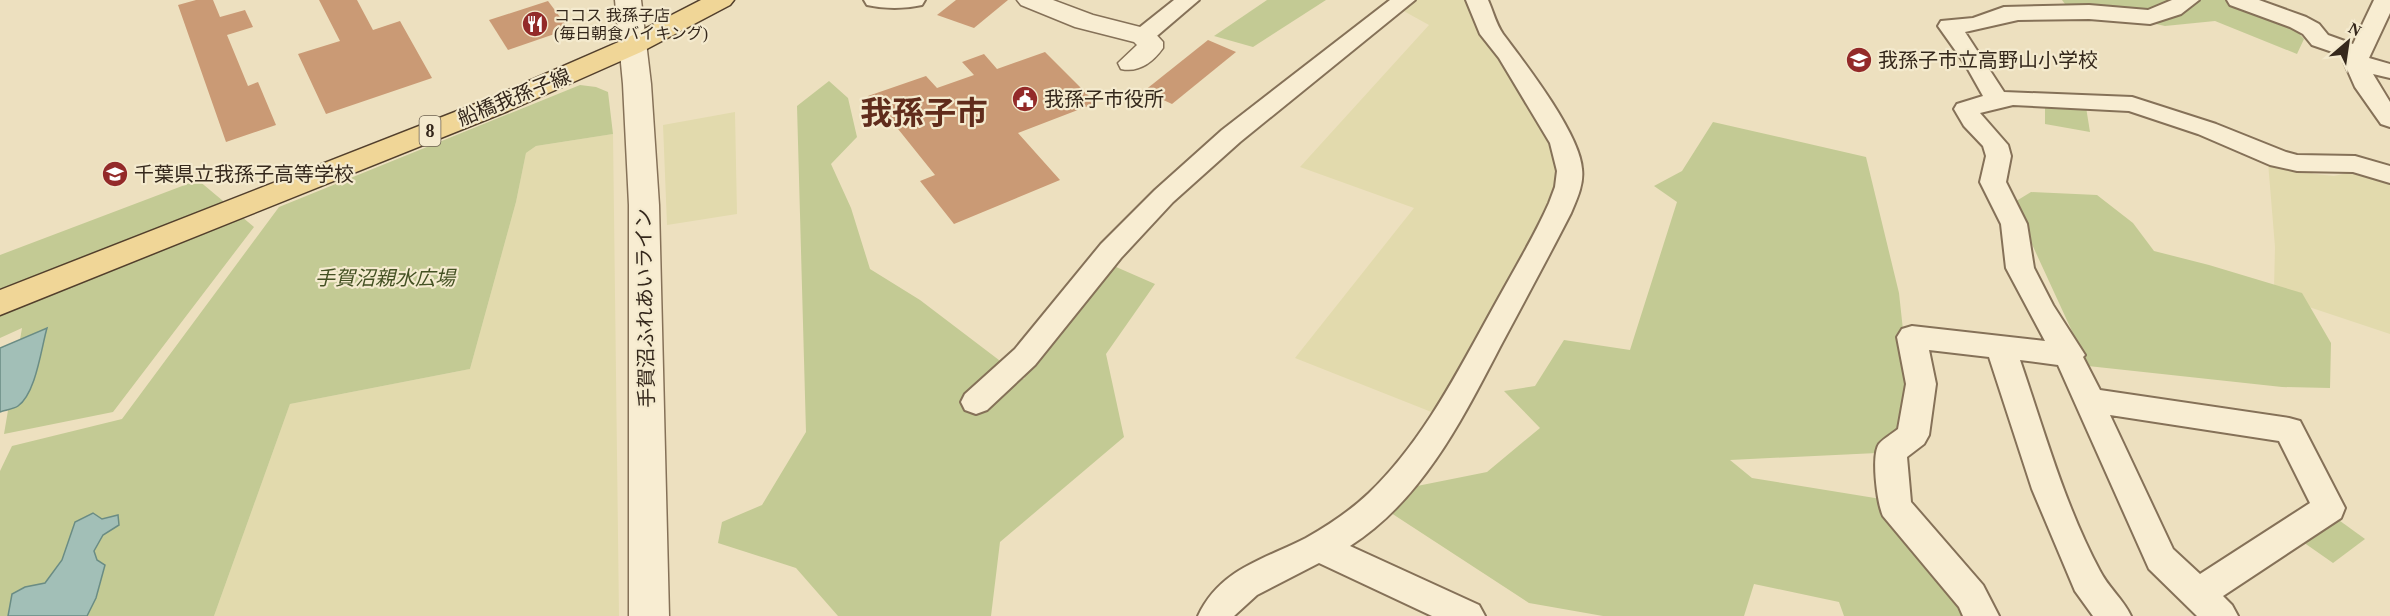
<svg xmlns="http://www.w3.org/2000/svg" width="2390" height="616" viewBox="0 0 2390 616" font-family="'Times New Roman','Noto Sans JP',serif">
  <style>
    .farmland { fill: #e2daad }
    .green { fill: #c3ca94 }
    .water { fill: #a2bfb7; stroke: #6a8c84; stroke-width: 1.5 }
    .building { fill: #ca9a75 }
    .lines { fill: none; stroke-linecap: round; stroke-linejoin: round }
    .minor-casing { stroke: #857158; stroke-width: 4 }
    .tertiary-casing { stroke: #857158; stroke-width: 3 }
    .primary-casing { stroke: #523f2c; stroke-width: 3 }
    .minor { fill: #f8edd2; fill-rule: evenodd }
    .tertiary { fill: #f8edd2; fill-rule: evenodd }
    .primary { fill: #f0d697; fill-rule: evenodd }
    .labels { text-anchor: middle; stroke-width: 4.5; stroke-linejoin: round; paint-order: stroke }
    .far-poi-label { font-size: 16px; fill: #35281c; stroke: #f4eace; text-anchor: start }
    .shield { fill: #f4eace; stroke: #6e6251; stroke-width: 1.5 }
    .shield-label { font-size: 18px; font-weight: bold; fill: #35281c }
    .poi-label { font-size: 20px; fill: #35281c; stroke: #f4eace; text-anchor: start }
    .street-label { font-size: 20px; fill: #35281c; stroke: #f4eace }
    .park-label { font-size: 20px; font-style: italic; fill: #445123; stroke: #f4eace }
    .town-label { font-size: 32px; font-weight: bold; fill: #602c1c; stroke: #f4eace }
  </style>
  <rect width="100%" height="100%" fill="#ede0bf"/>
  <g class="farmland">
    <polygon points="1410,0 1473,0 1563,158 1564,184 1439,415 1295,358 1414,208 1300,167 1429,25 1400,9"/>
    <polygon points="735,112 737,214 667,225 663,125"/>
    <polygon points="613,134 619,616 214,616 290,404 470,369 516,202 526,153 536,146"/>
    <polygon points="2268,162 2315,174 2334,176 2356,171 2390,181 2390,334 2309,307 2274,288 2275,247"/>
  </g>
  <g class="green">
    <polygon points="1267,0 1326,0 1253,47 1214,36"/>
    <polygon points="2062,0 2256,0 2277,9 2304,39 2297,54 2215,21 2165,26 2065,4"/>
    <polygon points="829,81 848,98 857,137 831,164 851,208 870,269 920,300 1024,379 1054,311 1091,256 1155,284 1106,354 1124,437 1000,542 991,616 838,616 796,568 718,543 722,522 762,505 806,432 797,106"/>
    <polygon points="580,85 596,87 608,92 613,134 536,146 526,153 516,202 470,369 290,404 214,616 0,616 0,471 12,446 122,419 279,207"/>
    <polygon points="2045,105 2086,107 2090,132 2045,124"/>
    <polygon points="1713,122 1866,157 1899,293 1907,367 1903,425 1877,453 1730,460 1752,478 1881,499 1972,616 1844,616 1839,602 1754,584 1744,616 1603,616 1529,603 1388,511 1407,488 1487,472 1540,428 1504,391 1535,386 1564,340 1630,350 1677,202 1654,186 1682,171"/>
    <polygon points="198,180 254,227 113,412 4,434 22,328 0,338 0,255"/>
    <polygon points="2031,192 2097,195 2133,223 2154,251 2209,265 2302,293 2331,343 2330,388 2282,387 2088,366 2013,203"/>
    <polygon points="2336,518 2365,539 2333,563 2303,542"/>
  </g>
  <g class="water">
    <path d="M47 328C41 349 36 393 18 406 14 409 5 410 0 412V348Z"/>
    <polygon points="93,513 102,519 118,515 119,525 103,535 94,551 97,560 105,565 96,598 87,616 8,616 12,594 25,587 45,583 62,560 75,522"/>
  </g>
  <g class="building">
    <polygon points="196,0 213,0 220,17 245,10 253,27 227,35 248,86 258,82 276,125 226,142 178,5"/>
    <polygon points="319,0 357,0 373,30 400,21 432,78 326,114 298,54 340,41"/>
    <polygon points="956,0 1008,0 974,28 937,15"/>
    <polygon points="548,1 569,29 508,50 489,20"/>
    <polygon points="1208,40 1236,52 1172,104 1144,91"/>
    <polygon points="1045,52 1096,103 1018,133 1060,180 954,224 920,181 935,175 886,114 883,115 868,96 926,76 937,88 974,75 962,62 984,54 997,69"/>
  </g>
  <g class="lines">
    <g class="minor-casing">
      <g id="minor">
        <path d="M864 0H925L922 5C904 9 885 9 867 5Z"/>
        <polygon points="1174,0 1199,0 1151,41 1143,43 1135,41 1132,36 1135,31"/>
        <polygon points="1390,0 1415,0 1240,142 1173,202 1121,258 1035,365 987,410 976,414 965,410 961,402 965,394 1015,349 1101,244 1155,190 1222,130"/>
        <path d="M1466 0H1488C1493 11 1496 24 1503 34 1525 63 1580 134 1582 169 1584 184 1577 199 1571 213 1548 258 1524 302 1500 347 1462 420 1422 500 1350 546L1479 605 1485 616H1432L1319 563 1257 595 1234 616H1198C1220 569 1263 560 1306 538 1329 525 1350 511 1369 493 1423 441 1457 373 1493 308 1512 273 1533 239 1549 203L1555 187 1557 171 1550 143 1499 58 1480 34Z"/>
        <path d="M2172 0H2199L2181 14 2150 24 2089 19 2018 20 1965 32 2004 92 2132 97 2216 124 2286 152 2297 155 2355 156 2390 166V183L2353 172 2297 171 2270 165 2198 134 2129 111 2013 105 1980 113 2008 145 2011 156 2006 182 2027 224 2034 268 2053 305 2085 355 2083 357 2100 390 2289 418 2300 421 2345 508 2341 518 2223 596 2232 605 2238 616H2197L2149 569 2058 365 2020 360C2044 430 2065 506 2100 571 2108 587 2123 599 2131 616H2093L2075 591 2032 489 1989 357 1929 350 1936 384 1929 435 1924 444 1907 457 1911 502 1983 585 1999 616H1963L1959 607 1883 516C1877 503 1871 455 1879 444 1884 438 1892 434 1898 429L1906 384 1897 337 1902 329 1912 326 2045 341 2006 268 2001 224 1980 182 1986 156 1983 146 1964 126 1954 109 1957 104 1983 96 1965 64 1938 26 1941 21 1973 18 2004 7 2089 5 2148 10ZM2110 415 2279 441 2310 503 2200 574 2173 549Z"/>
        <polygon points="2227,0 2259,0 2306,17 2319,24 2328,35 2353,44 2374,0 2390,0 2390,13 2369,58 2390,64 2390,78 2373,74 2390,102 2390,127 2381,124 2355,87 2344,62 2347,57 2312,45 2303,34 2290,27 2230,5"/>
      </g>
    </g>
    <g class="tertiary-casing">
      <g id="tertiary">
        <polygon points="615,0 641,0 651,84 659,205 669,616 629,616 629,205 623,84"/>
        <path d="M1017 0H1053L1093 15 1152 30 1163 42V48C1153 62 1139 73 1121 69L1118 63 1137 45 1134 42 1075 27 1021 5Z"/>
      </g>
    </g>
    <g class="primary-casing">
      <polygon id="primary" points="701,0 734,0 730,5 641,52 508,111 0,315 0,290 488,99 623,40"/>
    </g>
    <use href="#minor" class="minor"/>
    <use href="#tertiary" class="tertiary"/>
    <use href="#primary" class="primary"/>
  </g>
  <defs>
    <g id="restaurant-disc" transform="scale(1.35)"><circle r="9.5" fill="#932a29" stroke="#f4eace"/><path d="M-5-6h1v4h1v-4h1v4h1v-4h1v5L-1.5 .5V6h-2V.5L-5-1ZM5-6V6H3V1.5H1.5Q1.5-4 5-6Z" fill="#fff"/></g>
    <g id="school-disc" transform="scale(1.35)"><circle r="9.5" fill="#932a29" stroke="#f4eace"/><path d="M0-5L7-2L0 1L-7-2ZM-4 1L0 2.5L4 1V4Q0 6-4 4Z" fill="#fff"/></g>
    <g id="civic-disc" transform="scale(1.35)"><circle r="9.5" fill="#932a29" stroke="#f4eace"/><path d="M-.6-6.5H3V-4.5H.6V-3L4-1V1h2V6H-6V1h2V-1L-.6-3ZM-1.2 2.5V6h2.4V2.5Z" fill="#fff"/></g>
  </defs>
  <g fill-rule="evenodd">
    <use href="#restaurant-disc" x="535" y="24"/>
    <use href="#school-disc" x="1859" y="60"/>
    <use href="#civic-disc" x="1025" y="99"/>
    <use href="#school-disc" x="115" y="174"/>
  </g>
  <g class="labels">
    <g class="far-poi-label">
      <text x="554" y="21">ココス 我孫子店<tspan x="554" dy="18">(毎日朝食バイキング)</tspan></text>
    </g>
    <rect class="shield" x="419.5" y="116" width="21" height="30" rx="4.5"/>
    <g class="shield-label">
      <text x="430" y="137">8</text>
    </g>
    <g class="poi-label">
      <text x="1878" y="67">我孫子市立高野山小学校</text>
      <text x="1044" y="106">我孫子市役所</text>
      <text x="134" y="181">千葉県立我孫子高等学校</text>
    </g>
    <g class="street-label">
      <text transform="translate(514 97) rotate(-22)" y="7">船橋我孫子線</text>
      <text transform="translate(645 308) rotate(-91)" y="7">手賀沼ふれあいライン</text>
    </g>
    <g class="park-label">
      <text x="385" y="285">手賀沼親水広場</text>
    </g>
    <g class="town-label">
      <text x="924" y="124">我孫子市</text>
    </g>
  </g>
  <g transform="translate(2348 42) rotate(29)" stroke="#f4eace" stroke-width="4.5" paint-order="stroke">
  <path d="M0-4.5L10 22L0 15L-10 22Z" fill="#35281c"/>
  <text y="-9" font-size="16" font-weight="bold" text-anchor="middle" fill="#35281c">N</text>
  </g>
</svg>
